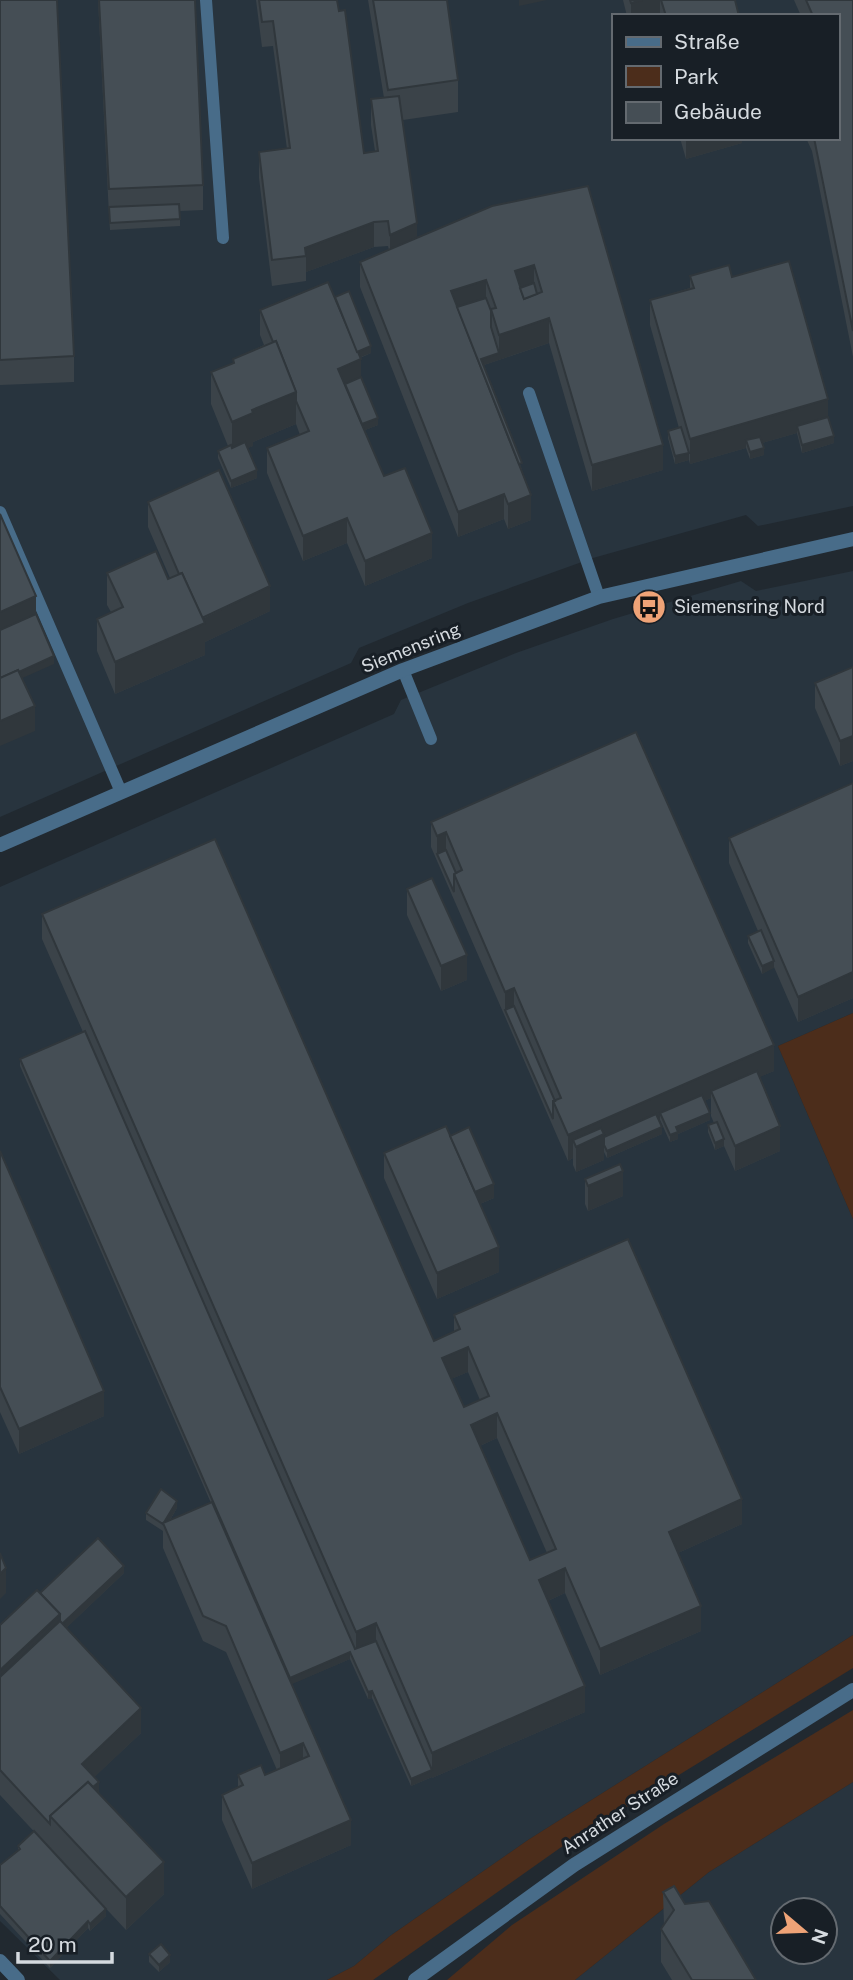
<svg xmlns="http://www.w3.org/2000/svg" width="853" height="1980" viewBox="0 0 853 1980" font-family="'Public Sans',sans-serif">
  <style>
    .built { fill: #28343e; fill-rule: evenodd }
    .green { fill: #4c2d1b }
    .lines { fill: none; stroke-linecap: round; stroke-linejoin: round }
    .service { stroke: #486c89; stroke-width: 12 }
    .minor { stroke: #486c89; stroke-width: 14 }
    .tertiary { stroke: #486c89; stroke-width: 14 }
    .wall { fill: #3b4349; fill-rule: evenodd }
    .shaded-wall { fill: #30373c }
    .building { fill: #454e55; stroke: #30373c; stroke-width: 2; fill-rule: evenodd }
    .labels { text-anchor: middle; stroke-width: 6; stroke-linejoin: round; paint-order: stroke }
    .poi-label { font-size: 18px; fill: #d5dadf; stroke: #181f26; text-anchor: start }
    .street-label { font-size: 18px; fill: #d5dadf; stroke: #181f26 }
  </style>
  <rect width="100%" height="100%" fill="#212930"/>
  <g class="built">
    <path d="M0 0H853V506L758 526 746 515 593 558 468 603 359 648 351 663 0 817ZM613 16H837V138H613Z"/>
    <polygon points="853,571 853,1013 778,1046 853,1219 853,1635 528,1840 390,1936 354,1966 327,1980 60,1980 0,1921 0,887 394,714 401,700 516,653 613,619 741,581 756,591"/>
    <path d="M853 1782V1980H575L709 1872ZM783 1910H825V1952H783Z"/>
  </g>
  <g class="green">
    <polygon points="853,1013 853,1219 778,1046"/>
    <polygon points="853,1635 853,1668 560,1848 373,1980 327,1980 354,1966 390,1936 528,1840"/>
    <polygon points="853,1710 853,1782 709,1872 575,1980 447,1980 512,1925 664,1824"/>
  </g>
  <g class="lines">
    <g class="service">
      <polyline points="206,0 223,238"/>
      <polyline points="529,393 599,597"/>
      <polyline points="0,512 121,792"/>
      <polyline points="403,670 431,739"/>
    </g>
    <g class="minor">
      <polyline points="0,845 403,670 599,597 853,539"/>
      <polyline points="0,1961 18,1980"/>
    </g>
    <polyline class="tertiary" points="415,1980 574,1865 853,1690"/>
  </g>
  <g class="wall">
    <polygon points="0,0 74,356 74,382 0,385"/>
    <polygon points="98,0 195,0 203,185 203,210 180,211 180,226 110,230 109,215"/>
    <polygon points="256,0 337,0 364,153 375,151 371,125 371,99 384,98 368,0 448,0 448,7 458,80 458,112 403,120 417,237 588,186 663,470 592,491 549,343 484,365 522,470 531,520 508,529 504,519 458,537 360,287 360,262 389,250 388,246 374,247 306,272 306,281 272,286 259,178 259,152 287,149 273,46 262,47"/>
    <polygon points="623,0 735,0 739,16 627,16"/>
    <polygon points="794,0 853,0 853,357 812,151 806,138 837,138 837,16 801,16"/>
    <polygon points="680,138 742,138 742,143 686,159"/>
    <polygon points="690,276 732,277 828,417 834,443 802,453 797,433 762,443 764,455 750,459 746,448 690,464 689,460 675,464 668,438 668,431 679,428 650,325 650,300 690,288"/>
    <polygon points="335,297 371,353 360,358 361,377 378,425 365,430 384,476 432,558 365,586 347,543 303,561 267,473 267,448 300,435 296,424 253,442 253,446 247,448 257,478 231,488 218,458 218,451 228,446 211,404 211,372 233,363 233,359 264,345 260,335 260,310"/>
    <polygon points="148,502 270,611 205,642 205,655 115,694 97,651 97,619 111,612 107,605 107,573 170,578 148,527"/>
    <polygon points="853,667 853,761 840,766 815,708 815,683"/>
    <polygon points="853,783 853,998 798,1022 774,967 762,974 748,943 748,936 758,931 729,863 729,838"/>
    <polygon points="431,822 774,1071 759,1077 780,1151 735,1171 724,1146 715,1150 708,1132 708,1125 714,1123 711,1116 711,1098 704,1101 710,1120 678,1134 678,1139 670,1142 660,1120 659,1121 662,1134 607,1158 604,1152 604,1160 576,1172 573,1165 573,1158 568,1161 431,847"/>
    <polygon points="407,889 467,980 441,991 407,915"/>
    <path d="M42 914 434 1341 454 1332V1315L742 1524 678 1553 701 1631 600 1675 565 1593 548 1601 585 1712 432 1778V1777L411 1786 372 1698 368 1699 350 1659 291 1684 351 1845 252 1889 222 1820V1795L238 1787V1775H265L277 1770 226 1652 203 1641 163 1548V1531L146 1520V1513L177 1508 170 1520 211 1503 20 1066V1059L83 1032 42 939ZM468 1372 480 1400 464 1407 451 1379ZM497 1438 547 1553 530 1560 480 1446Z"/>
    <polygon points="450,1136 494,1198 480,1204 499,1272 437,1299 384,1178 384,1153"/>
    <polygon points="0,1151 104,1416 19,1454 0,1412"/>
    <polygon points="585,1179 623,1196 588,1211 585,1204"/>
    <polygon points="124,1573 66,1628 141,1733 94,1777 99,1793 164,1894 126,1930 0,1795 0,1625 40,1593"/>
    <polygon points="18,1846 106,1916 90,1931 88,1928 50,1968 0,1914 0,1865 18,1850"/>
    <polygon points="663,1892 685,1904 756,1980 672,1980 661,1962 661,1929 664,1926"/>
    <polygon points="149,1954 170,1962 159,1972 149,1962"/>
  </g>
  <g class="shaded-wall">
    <polygon points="519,0 547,0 519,6"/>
    <polygon points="642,0 660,0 660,16 631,16 631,3"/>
    <polygon points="686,138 742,138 742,143 686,159"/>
    <polygon points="374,222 374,247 306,272 306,256 305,248"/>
    <polygon points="417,223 417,248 390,260 390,235"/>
    <polygon points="534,265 534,290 517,296 515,271"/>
    <polygon points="486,280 486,305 454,315 451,291"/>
    <polygon points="549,318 549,343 481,366 481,359 499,353 499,335"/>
    <polygon points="371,346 371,353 351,361 351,354"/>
    <polygon points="361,359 361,384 341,393 338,369"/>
    <polygon points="296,392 296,424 253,442 253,446 232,455 232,422 252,410"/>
    <polygon points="828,399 828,424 797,426 797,433 748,447 746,440 746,448 690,464 690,439"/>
    <polygon points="378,418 378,425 355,434 355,427"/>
    <polygon points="834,436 834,443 802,453 802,445"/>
    <polygon points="663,445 663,470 592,491 592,465"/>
    <polygon points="764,448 764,455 750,459 750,452"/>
    <polygon points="689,453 689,460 675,464 675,456"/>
    <polygon points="257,470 257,478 231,488 231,481"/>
    <polygon points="504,494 504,519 458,537 458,512"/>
    <polygon points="531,495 531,520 508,529 508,504"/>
    <polygon points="347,518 347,543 303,561 303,536"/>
    <polygon points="432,533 432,558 365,586 365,561"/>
    <polygon points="270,586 270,611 205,642 205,655 115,694 115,662"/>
    <polygon points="36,596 36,621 0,637 0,612"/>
    <polygon points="54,656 54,664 0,688 0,681"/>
    <polygon points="35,706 35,731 0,746 0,721"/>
    <polygon points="853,736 853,761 840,766 840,741"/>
    <polygon points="446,832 446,858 437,854 437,861 437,836"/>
    <polygon points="467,955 467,980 441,991 441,966"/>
    <polygon points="774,961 774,968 762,974 762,966"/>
    <polygon points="853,972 853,998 798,1022 798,997"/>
    <polygon points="514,988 514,1013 505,1010 505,992"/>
    <polygon points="774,1045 774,1071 713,1097 711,1091 711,1098 663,1119 660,1113 660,1120 604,1145 604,1160 576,1172 576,1147 573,1140 573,1158 568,1161 568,1135"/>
    <polygon points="710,1113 710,1120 678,1134 678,1139 670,1142 670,1135 676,1127"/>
    <polygon points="780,1126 780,1151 735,1171 735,1146"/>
    <polygon points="662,1127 662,1134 607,1158 607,1151"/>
    <polygon points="724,1139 724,1146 715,1150 715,1143"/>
    <polygon points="623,1171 623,1196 588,1211 588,1186"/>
    <polygon points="494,1184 494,1198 470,1208 470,1194"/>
    <polygon points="499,1247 499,1272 437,1299 437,1273"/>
    <polygon points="468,1347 468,1372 442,1383 442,1358"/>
    <polygon points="104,1391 104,1416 19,1454 19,1429"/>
    <polygon points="497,1413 497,1438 471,1450 471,1425"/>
    <polygon points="742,1499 742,1524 669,1557 669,1532"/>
    <polygon points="177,1501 177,1508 165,1528 163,1524"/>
    <polygon points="124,1566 124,1573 60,1634 0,1702 0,1670 60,1614"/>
    <polygon points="6,1568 6,1593 0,1599 0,1574"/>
    <polygon points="565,1568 565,1593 539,1605 539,1580"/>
    <polygon points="701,1606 701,1631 600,1675 600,1649"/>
    <polygon points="376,1623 376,1649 356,1657 356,1632"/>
    <polygon points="350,1652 350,1659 290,1685 290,1678"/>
    <polygon points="585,1686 585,1712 432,1778 432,1753"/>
    <polygon points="372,1691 372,1698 368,1699 368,1692"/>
    <polygon points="141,1708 141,1733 82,1789 82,1764"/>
    <polygon points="303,1743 303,1768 280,1778 280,1753"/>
    <polygon points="432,1770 432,1777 411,1786 411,1779"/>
    <polygon points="99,1782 99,1807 54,1821"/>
    <polygon points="351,1820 351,1845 252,1889 252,1863"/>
    <polygon points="164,1862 164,1894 126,1930 126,1897"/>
    <polygon points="106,1909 106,1916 90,1931 90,1924"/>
    <polygon points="88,1921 88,1928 50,1968 50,1961"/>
    <polygon points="170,1955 170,1962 159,1972 159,1965"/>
  </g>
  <g class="building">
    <polygon points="0,0 57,0 74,356 0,360"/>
    <polygon points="99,0 195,0 203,185 109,189"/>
    <polygon points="259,0 337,0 339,11 345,10 364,153 378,151 371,99 399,96 417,223 390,235 388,221 374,222 305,248 306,256 272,260 259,152 290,148 273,21 262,22"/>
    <polygon points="373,0 447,0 458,80 388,90"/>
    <polygon points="630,0 642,0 631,3"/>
    <polygon points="661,0 735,0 739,16 666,16"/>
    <polygon points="806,0 853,0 853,331 814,138 837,138 837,16 813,16"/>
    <path d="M588 186 663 445 592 465 549 318 499 335 491 309 496 308 486 280 451 291 531 495 508 504 504 494 458 512 360 262 492 206ZM534 265 542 292 524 299 515 271Z"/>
    <polygon points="179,204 180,219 110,223 109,207"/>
    <polygon points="789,261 828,399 690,439 650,300 694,288 690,276 729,265 732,277"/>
    <polygon points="328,282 361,359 338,369 384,476 405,468 432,533 365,561 347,518 303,536 267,448 309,431 296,401 296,392 276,341 273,342 260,310"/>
    <polygon points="534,283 537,294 524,299 520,288"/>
    <polygon points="349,291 371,346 357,352 335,297"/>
    <polygon points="486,298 491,311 491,327 499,353 481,359 522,463 519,464 457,307"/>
    <polygon points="276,341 296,392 252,410 253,413 232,422 211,372 234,363 233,359"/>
    <polygon points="361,377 378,418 362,424 345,384"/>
    <polygon points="828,417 834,436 802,445 797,426"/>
    <polygon points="681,427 689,453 675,456 668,431"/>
    <polygon points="760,437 764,448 750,452 746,440"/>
    <polygon points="245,442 257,470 231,481 218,451 231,445 232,448"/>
    <polygon points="219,470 270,586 202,618 182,573 179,574 148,502"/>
    <polygon points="0,514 36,596 0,612"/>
    <polygon points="156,551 168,579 182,573 205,623 115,662 97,619 123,607 107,573"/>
    <polygon points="36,614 54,656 19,672 18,670 0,678 0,630"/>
    <polygon points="853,667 853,736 840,741 815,683"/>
    <polygon points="18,670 35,706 0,721 0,678"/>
    <polygon points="636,732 774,1045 568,1135 553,1101 561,1098 514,988 505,992 454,874 462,870 446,832 437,836 431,822"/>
    <polygon points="853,783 853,972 798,997 729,838"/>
    <path d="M215 839 434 1341 460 1329 454 1315 628 1239 742 1499 669 1532 701 1606 600 1649 565 1568 539 1580 585 1686 432 1753 376 1623 356 1632 42 914ZM468 1347 489 1396 464 1407 442 1358ZM497 1413 556 1549 530 1560 471 1425Z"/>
    <polygon points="446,850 456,873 454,874 454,892 437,854"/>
    <polygon points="432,878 467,955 441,966 407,889"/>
    <polygon points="761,930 774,961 762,966 748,936"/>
    <polygon points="514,1006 555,1101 553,1101 553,1119 505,1010"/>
    <polygon points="85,1031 355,1649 376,1641 432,1770 411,1779 372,1691 368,1692 350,1652 290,1678 20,1059"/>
    <polygon points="757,1071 780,1126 735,1146 711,1091"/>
    <polygon points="702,1095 710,1113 676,1127 678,1132 670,1135 660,1113"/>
    <polygon points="656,1114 662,1127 607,1151 604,1145 604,1137"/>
    <polygon points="717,1122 724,1139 715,1143 708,1125"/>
    <polygon points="446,1126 499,1247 437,1273 384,1153"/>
    <polygon points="469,1127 494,1184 475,1192 450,1136"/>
    <polygon points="601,1128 604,1134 576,1147 573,1140"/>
    <polygon points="0,1151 104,1391 19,1429 0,1387"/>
    <polygon points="620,1164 623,1171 588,1186 585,1179"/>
    <polygon points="161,1489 177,1501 163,1524 146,1513"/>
    <polygon points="212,1502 351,1820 252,1863 222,1795 243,1785 238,1775 261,1765 265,1775 309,1756 303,1743 280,1753 226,1626 203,1616 163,1523"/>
    <polygon points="98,1538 124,1566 62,1624 60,1621 60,1614 40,1593"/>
    <polygon points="0,1553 6,1568 0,1574"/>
    <polygon points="37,1590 60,1614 0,1670 0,1625"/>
    <polygon points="60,1621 141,1708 82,1764 99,1782 93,1787 88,1782 50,1816 50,1824 0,1770 0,1677"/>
    <polygon points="88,1782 164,1862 126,1897 50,1816"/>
    <polygon points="34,1831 106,1909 90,1924 88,1921 50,1961 0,1906 0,1865 20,1849 18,1846"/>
    <polygon points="674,1886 685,1904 709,1901 756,1980 692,1980 661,1929 674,1910 663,1892"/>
    <polygon points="161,1944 170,1955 159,1965 149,1954"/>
  </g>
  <defs>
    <g id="bus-disc" transform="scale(1.75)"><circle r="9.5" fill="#efa377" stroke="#181f26"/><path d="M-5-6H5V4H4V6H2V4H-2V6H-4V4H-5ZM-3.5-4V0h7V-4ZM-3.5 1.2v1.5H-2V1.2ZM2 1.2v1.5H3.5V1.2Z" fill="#111"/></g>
  </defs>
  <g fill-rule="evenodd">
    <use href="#bus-disc" x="649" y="607"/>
  </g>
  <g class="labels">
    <g class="poi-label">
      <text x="674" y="613">Siemensring Nord</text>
    </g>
    <g class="street-label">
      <text transform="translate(411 648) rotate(-22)" y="6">Siemensring</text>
      <text transform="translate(620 1813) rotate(-33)" y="6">Anrather Straße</text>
    </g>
  </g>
  <rect x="612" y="14" width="228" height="126" fill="#181f26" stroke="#646a70" stroke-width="2"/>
  <rect x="626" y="37" width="35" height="10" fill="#486c89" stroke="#646a70" stroke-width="2"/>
  <text x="674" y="49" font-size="21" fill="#d5dadf">Straße</text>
  <rect x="626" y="66" width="35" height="21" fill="#4c2d1b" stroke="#646a70" stroke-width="2"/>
  <text x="674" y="84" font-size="21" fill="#d5dadf">Park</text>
  <rect x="626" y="102" width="35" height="21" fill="#454e55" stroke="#646a70" stroke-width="2"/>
  <text x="674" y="119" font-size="21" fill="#d5dadf">Gebäude</text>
  <g transform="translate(804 1931) rotate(109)"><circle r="33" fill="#181f26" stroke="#646a70" stroke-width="2"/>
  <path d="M0-5L12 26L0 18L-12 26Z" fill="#efa377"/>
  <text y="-10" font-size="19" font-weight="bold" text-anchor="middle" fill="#d5dadf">N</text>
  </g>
  <path d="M18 1952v10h94v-10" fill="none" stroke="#d5dadf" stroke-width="3.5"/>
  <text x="28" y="1952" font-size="21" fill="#d5dadf" stroke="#181f26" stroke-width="5" paint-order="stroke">20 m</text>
</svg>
